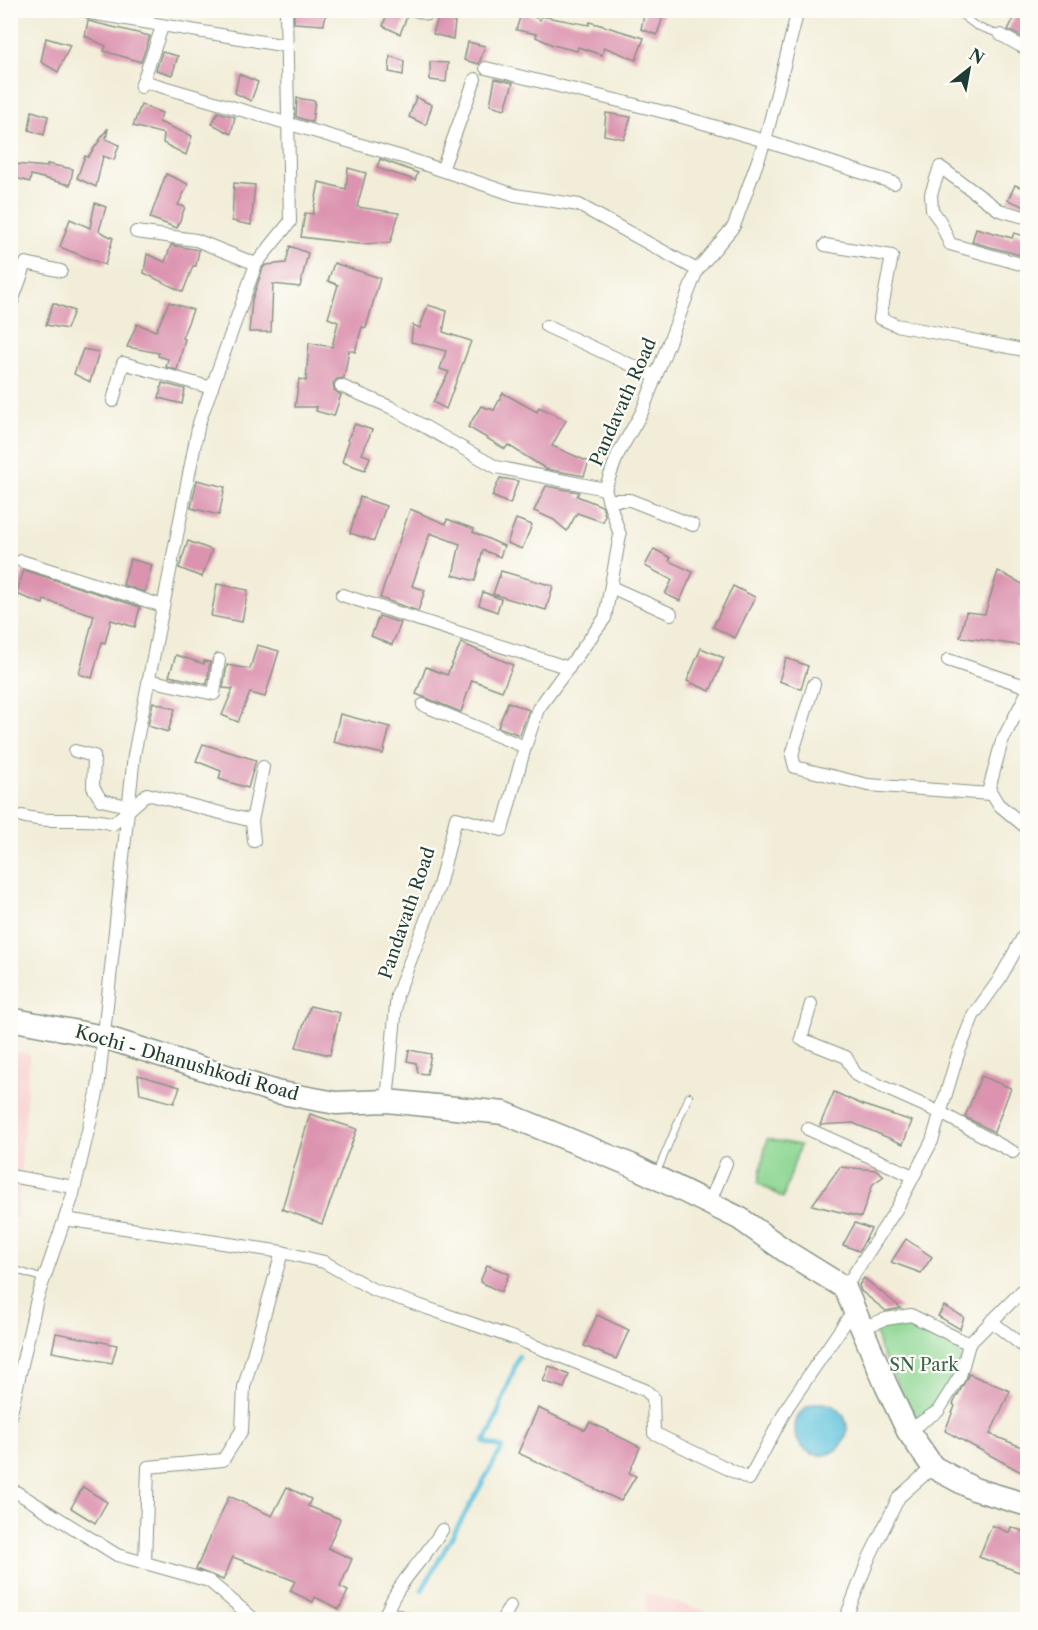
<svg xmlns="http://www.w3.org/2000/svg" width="1038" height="1630" viewBox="0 0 1038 1630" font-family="'Libre Caslon Text',serif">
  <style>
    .built { fill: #f7d0cf }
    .green { fill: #8cd692; stroke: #568a63; stroke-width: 1.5 }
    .water { fill: #5fc2dd; stroke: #3f8088; stroke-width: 1.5 }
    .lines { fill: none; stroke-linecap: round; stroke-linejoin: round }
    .stream { stroke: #5fc2dd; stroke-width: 4.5 }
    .building { fill: #dc93af }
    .lane-casing { stroke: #889586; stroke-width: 8 }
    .street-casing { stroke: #889586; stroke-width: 14 }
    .highway-casing { stroke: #889586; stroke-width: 25 }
    .lane { stroke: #fff; stroke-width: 6 }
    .street { stroke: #fff; stroke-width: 12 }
    .highway { stroke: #fff; stroke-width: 22 }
    .labels { text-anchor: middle; stroke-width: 4.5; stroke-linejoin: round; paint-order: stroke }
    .street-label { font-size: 18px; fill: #1f3d34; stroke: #fdfcf7 }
    .park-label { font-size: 18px; fill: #3a634c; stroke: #fdfcf7 }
  </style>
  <rect width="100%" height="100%" fill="#fdfcf7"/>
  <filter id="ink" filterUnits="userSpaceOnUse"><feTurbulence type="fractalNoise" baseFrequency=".0167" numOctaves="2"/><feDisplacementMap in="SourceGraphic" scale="12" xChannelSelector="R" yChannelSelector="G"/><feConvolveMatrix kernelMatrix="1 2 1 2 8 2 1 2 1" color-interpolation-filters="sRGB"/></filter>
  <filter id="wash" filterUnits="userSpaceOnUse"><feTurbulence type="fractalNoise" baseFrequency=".008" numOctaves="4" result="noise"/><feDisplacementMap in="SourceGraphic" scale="24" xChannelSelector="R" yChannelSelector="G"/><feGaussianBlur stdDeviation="1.35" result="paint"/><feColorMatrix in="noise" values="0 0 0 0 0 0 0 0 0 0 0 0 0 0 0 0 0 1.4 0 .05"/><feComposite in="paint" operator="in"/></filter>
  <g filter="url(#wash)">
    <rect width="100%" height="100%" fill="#f2edd8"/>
    <g class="built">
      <polygon points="10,1051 30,1054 17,1218 10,1218"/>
      <polygon points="646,1593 732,1619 645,1620"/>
    </g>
    <g class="green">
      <polygon points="767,1139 800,1145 783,1198 758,1183"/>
      <polygon points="900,1321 915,1322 955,1339 962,1363 941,1402 915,1418 880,1350 876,1332 882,1325"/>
    </g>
    <circle class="water" cx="821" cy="1429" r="26"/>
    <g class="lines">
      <polyline class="stream" points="422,1590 502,1448 484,1442 491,1431 519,1356"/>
    </g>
    <g id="blocks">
      <g class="building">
        <polygon points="294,10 326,10 324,25 294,23"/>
        <polygon points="388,10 408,14 400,34 383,26"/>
        <polygon points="645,10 664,13 657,35 641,29"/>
        <polygon points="522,11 540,20 541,16 589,25 590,22 644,38 636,60 604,47 602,55 578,47 577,51 553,45 536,37 537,34 516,30"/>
        <polygon points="1017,12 1028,17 1028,40 1008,30"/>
        <polygon points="438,18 455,22 453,39 433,34"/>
        <polygon points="88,21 150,36 141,62 104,51 106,46 85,36"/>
        <polygon points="46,38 70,45 58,72 41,62"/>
        <polygon points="468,42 485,46 479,64 464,60"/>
        <polygon points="162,52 178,56 172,75 156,70"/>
        <polygon points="390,56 404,61 403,75 389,72"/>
        <polygon points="430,62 448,63 446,82 430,80"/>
        <polygon points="239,74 258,82 251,101 235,93"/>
        <polygon points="495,79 513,83 505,109 490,105"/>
        <polygon points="416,97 432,105 426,125 409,117"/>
        <polygon points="297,98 315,101 312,122 296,117"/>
        <polygon points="141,105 162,113 159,122 192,136 186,155 163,143 164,134 133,126"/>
        <polygon points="32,111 48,116 44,135 29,130"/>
        <polygon points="218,112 235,117 231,134 212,124"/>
        <polygon points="606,113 631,117 624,139 604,135"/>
        <polygon points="108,128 106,139 119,145 114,160 103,156 96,187 77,178 85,156 88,157"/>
        <polygon points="380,159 418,173 415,180 377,168"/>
        <polygon points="14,164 47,167 47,164 73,169 70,185 31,175 30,182 12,177"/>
        <polygon points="348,168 366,173 357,207 399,213 390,243 357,244 301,237 305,213 313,214 319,182 346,189"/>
        <polygon points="166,174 188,184 178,205 185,207 177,228 150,218"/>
        <polygon points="234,183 255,185 251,225 232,221"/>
        <polygon points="1015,185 1028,190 1028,208 1008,200"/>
        <polygon points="95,203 106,207 99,231 113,238 105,265 60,247 70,219 90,228"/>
        <polygon points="976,228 1012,238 1014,233 1028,237 1028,257 972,242"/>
        <polygon points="171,245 199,250 196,266 193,266 183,292 144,273 147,254 165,262"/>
        <polygon points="290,246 308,253 300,287 273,284 271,332 249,332 252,300 263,268 266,265 286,263"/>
        <polygon points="334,263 380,278 366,328 362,327 355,352 349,350 344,378 337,379 333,383 334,390 341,395 334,416 316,411 317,407 295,407 299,379 306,381 309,343 332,347 338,322 328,318 338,285 328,281"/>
        <polygon points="169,302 193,310 182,338 185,339 177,370 166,367 168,359 158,356 159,353 127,347 137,324 156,331"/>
        <polygon points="53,303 74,311 67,329 46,325"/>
        <polygon points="428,305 447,311 443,332 471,341 446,409 433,402 449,372 440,369 446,351 411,342 413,325 420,328"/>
        <polygon points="83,349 99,352 90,382 74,374"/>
        <polygon points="162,383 185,389 182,404 159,398"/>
        <polygon points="503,393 537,412 539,407 566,420 552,446 589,462 584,476 546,469 508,445 505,449 468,427 481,406 494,410"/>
        <polygon points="355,424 372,430 362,454 370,457 365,470 342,462 349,441 347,440"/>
        <polygon points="500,478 518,481 510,504 492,496"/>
        <polygon points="197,480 225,487 219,515 191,508"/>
        <polygon points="546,486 579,492 577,496 602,506 605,515 603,522 577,513 567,531 554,520 534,511"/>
        <polygon points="360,497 386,506 374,541 350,533"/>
        <polygon points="410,509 446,524 447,519 474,529 473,532 504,546 500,557 483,550 475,581 453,575 460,544 430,533 412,586 425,590 418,611 380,598"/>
        <polygon points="516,519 532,525 522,549 507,543"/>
        <polygon points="188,541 212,550 202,577 179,568"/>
        <polygon points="654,549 671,558 669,561 693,572 680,601 665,594 672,580 645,566"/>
        <polygon points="130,559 152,565 145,592 123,585"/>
        <polygon points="24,570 140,607 135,627 111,620 105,643 102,642 92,678 79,674 94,615 44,600 43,604 16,594"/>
        <polygon points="501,571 553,586 546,610 493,594"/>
        <polygon points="998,571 1026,586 1021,601 1020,622 1028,624 1025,646 960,637 966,612 985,614"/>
        <polygon points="217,584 248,590 242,622 211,616"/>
        <polygon points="733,586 755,597 735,638 713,627"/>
        <polygon points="483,592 501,599 497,612 479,605"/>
        <polygon points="379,616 401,623 392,645 371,636"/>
        <polygon points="461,643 513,665 502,691 472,680 461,712 416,694 426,667 447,675"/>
        <polygon points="257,645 279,651 265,697 250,693 238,722 222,715 233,689 223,688 227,665 250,669"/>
        <polygon points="701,648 724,658 710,691 687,681"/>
        <polygon points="176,655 204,664 204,661 210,662 207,684 169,676"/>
        <polygon points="786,658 808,666 801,689 779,681"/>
        <polygon points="153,702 175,709 168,732 148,726"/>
        <polygon points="508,702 529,710 520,735 498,727"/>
        <polygon points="340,714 390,727 383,754 333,742"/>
        <polygon points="203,744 256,760 248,788 219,779 221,771 196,761"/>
        <polygon points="310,1006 340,1013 330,1055 296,1047"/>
        <polygon points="409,1050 431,1054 427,1074 418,1073 416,1063 407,1061"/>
        <polygon points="138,1075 180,1087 174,1103 140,1094"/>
        <polygon points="981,1076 1011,1088 994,1132 965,1117"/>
        <polygon points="834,1092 863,1105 912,1121 903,1144 853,1123 820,1125"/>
        <polygon points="310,1114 357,1129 322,1224 282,1209"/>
        <polygon points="840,1167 877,1170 884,1176 873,1184 861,1217 812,1205"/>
        <polygon points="855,1223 871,1229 859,1251 843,1245"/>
        <polygon points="906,1239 932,1257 921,1273 891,1262"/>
        <polygon points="487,1265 509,1274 501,1292 480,1282"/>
        <polygon points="864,1278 901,1308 886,1311 861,1291 859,1285"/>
        <polygon points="944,1306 964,1317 960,1329 938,1316"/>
        <polygon points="597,1315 629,1330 616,1359 584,1346"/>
        <polygon points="56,1333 117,1345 112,1363 52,1352"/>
        <polygon points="549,1366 569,1375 564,1388 543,1381"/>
        <polygon points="969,1374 1010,1391 990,1434 1024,1448 1021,1472 945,1431 955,1406 953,1404"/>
        <polygon points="538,1408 585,1430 590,1422 640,1447 629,1473 636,1476 621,1501 518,1453"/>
        <polygon points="83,1487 107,1502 95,1523 71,1508"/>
        <polygon points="287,1487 311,1499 308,1506 340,1519 328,1548 352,1559 340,1587 348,1591 339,1609 315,1597 313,1602 290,1591 295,1581 233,1557 223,1580 196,1569 229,1496 272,1516"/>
        <polygon points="992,1525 1009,1533 1011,1527 1028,1533 1028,1552 1019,1572 979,1557"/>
      </g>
    </g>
  </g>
  <g filter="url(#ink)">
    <use href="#blocks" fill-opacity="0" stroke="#889586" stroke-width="1.5"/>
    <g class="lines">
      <g class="lane-casing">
        <g id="lane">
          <polyline points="955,10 976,26 1001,35"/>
          <polyline points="657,1172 689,1096"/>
          <polyline points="10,1268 44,1279"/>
        </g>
      </g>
      <g class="street-casing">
        <g id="street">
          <polyline points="91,10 90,13 287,46"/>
          <polyline points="415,10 428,14"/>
          <polyline points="1001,35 1028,50"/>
          <polyline points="486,68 672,114 765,141 894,183"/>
          <polyline points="143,81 409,159 515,195 579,205 697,270"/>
          <polyline points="141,87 162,27"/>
          <polyline points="442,170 475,79"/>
          <polyline points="1028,218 999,210 940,167 931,194 932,210 940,221 950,244 1028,266"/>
          <polyline points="136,232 196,240 256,264"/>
          <polyline points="825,245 892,256 880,318 896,325 1028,351"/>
          <polyline points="10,307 26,263 61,271"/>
          <polyline points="546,326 655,376"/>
          <polyline points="341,386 390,407 496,467 605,489"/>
          <polyline points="113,401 123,363 212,388"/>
          <polyline points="608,500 630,500 693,525"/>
          <polyline points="21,561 163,606"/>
          <polyline points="611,587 671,614"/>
          <polyline points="342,595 569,668"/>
          <polyline points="948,660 1028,687"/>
          <polyline points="148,680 214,694 219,660"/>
          <polyline points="814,684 792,755 795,767 868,785 990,794"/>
          <polyline points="1028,691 1002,741 989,789 998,804 1028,829"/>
          <polyline points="423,705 525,747"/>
          <polyline points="75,751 94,756 93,787 101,800 128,806"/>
          <path d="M22 816C53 825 87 815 113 824L147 794 252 821 263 767"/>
          <polyline points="252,821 254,841"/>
          <polyline points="811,1004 801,1039 846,1057 856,1075 941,1113 1013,1152"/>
          <polyline points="387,1101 397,995 439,886 456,818 502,830 525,747 538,709 605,618 620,535 605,489 618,454 642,412 697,270 734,226 765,141 798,10"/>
          <polyline points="808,1129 913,1176"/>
          <polyline points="10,1176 74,1187"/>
          <polyline points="709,1204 726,1163"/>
          <polyline points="65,1219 282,1252 324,1262 372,1289 522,1341 645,1390 653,1397 654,1433 749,1479 788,1406 853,1311"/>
          <polyline points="845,1288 897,1208 932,1141 957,1057 973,1016 999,980 1028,928"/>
          <polyline points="991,1321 1028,1350"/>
          <polyline points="861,1328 886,1319 911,1315 969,1344"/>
          <polyline points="10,1417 37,1299 72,1198 98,1089 134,755 199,423 256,264 290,222 286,10"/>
          <polyline points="908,1431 938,1411 960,1376 969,1344 1028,1285"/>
          <polyline points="10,1488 117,1555 209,1581 255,1620"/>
          <polyline points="145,1563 148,1467 223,1460 242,1430 244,1387 282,1252"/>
          <polyline points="386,1612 412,1620"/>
          <path d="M384 1620C394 1584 424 1561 442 1530"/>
          <polyline points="502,1620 510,1606"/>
          <polyline points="845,1620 869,1558 899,1497 933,1467"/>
        </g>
      </g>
      <g class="highway-casing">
        <polyline id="highway" points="10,1019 104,1037 276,1092 336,1103 387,1101 504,1113 631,1165 739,1218 787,1252 845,1288 886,1385 908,1431 933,1467 974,1489 1028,1505"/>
      </g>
      <use href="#lane" class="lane"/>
      <use href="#street" class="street"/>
      <use href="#highway" class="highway"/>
    </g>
  </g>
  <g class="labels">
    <g class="street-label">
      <text transform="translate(623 402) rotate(-66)" y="6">Pandavath Road</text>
      <text transform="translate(407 913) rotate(-71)" y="6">Pandavath Road</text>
      <text transform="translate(187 1063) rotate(16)" y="6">Kochi - Dhanushkodi Road</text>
    </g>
    <g class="park-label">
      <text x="924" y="1371">SN Park</text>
    </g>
  </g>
  <rect width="1038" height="1630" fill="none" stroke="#fdfcf7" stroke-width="36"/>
  <g transform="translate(969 69) rotate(31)" stroke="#fdfcf7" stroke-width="4.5" paint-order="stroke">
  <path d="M0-4.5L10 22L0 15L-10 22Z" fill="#1f3d34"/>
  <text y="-9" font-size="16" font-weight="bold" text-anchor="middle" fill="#1f3d34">N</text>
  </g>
</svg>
